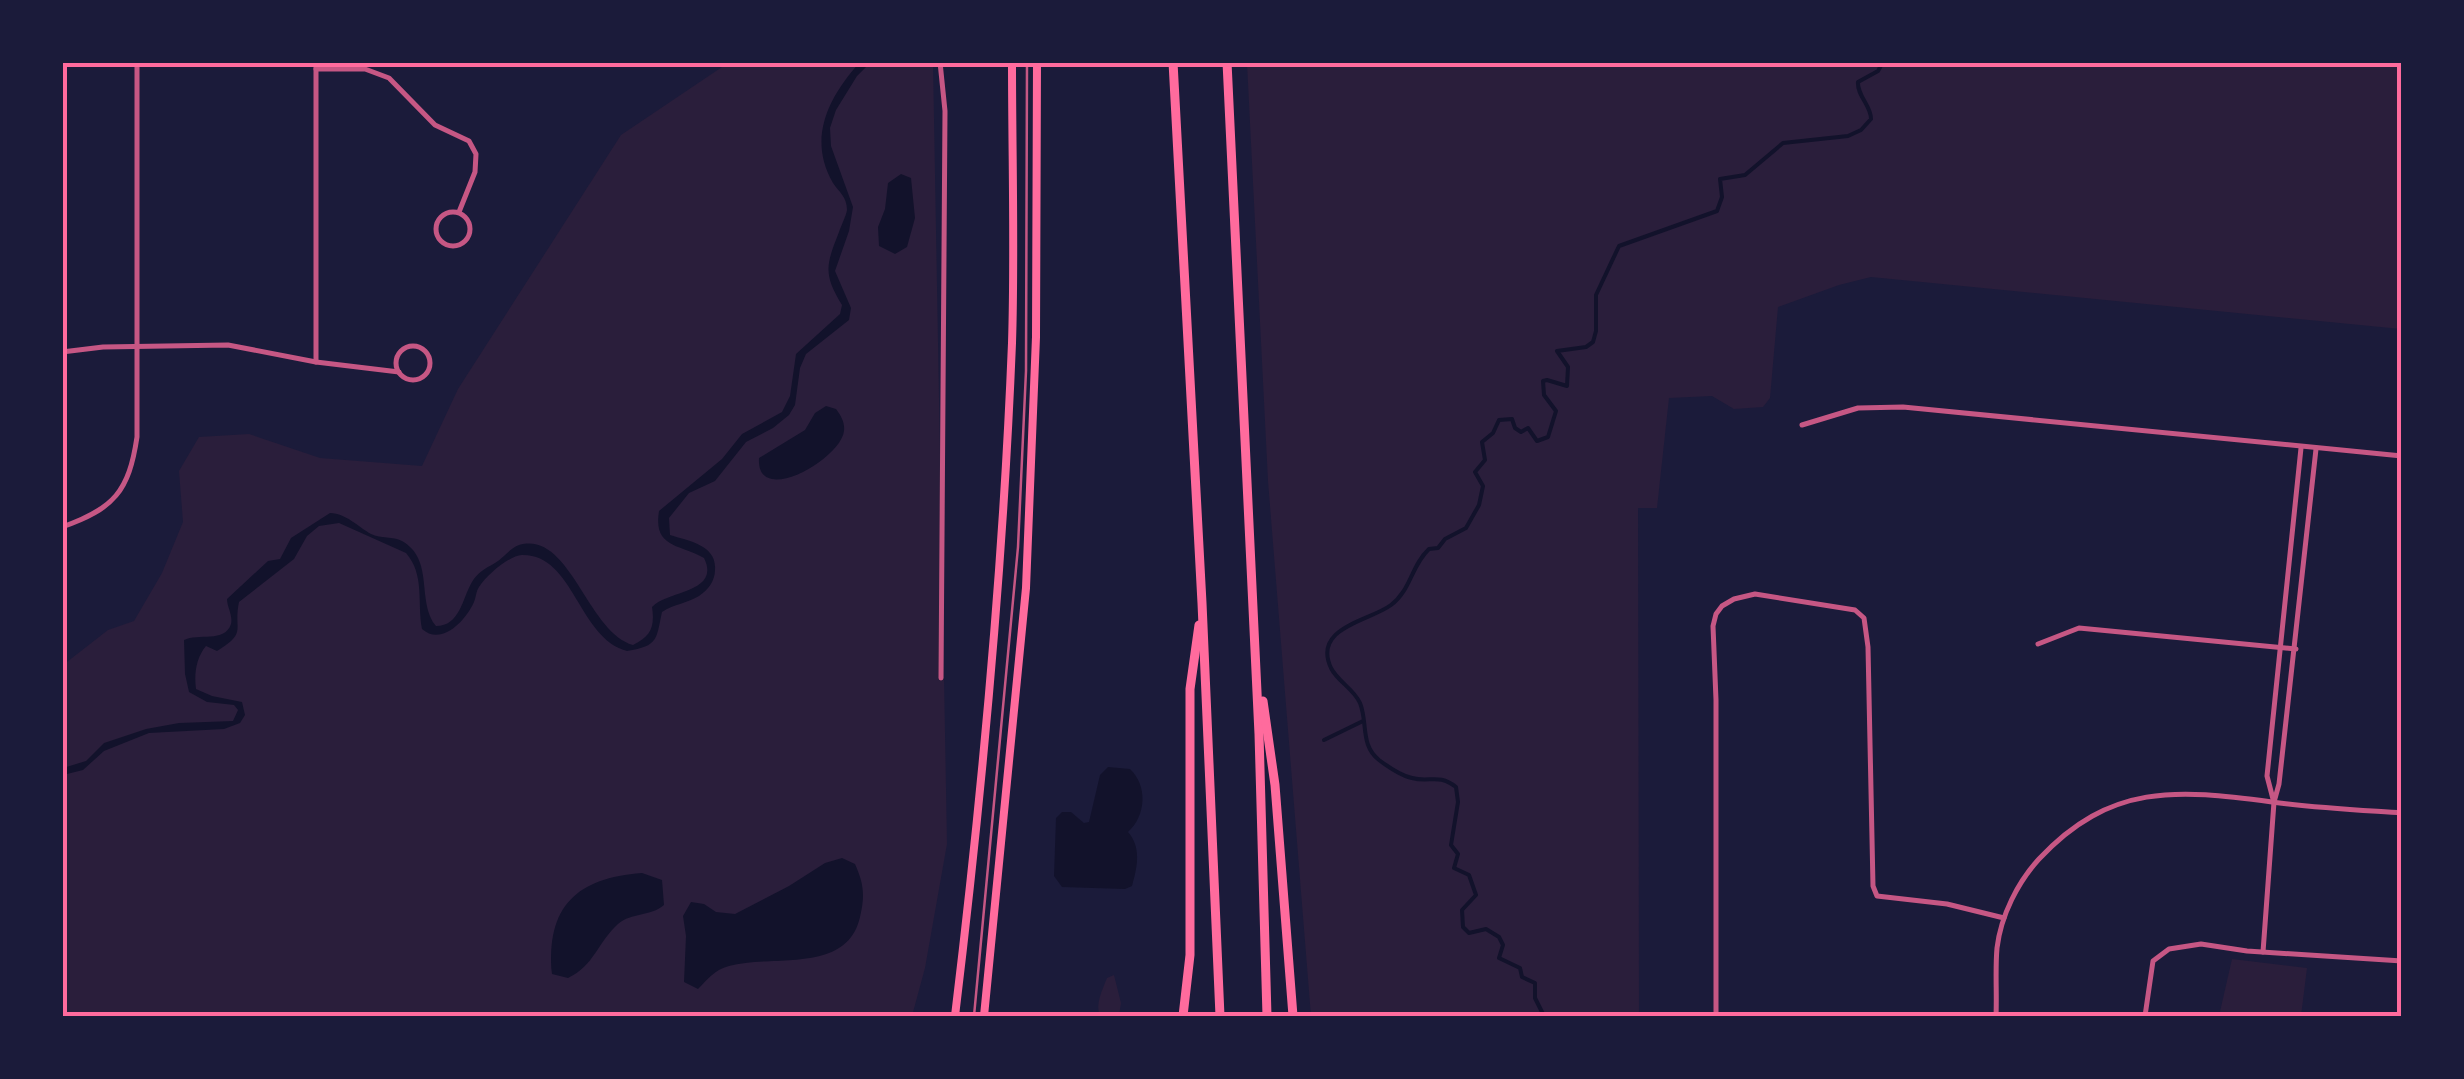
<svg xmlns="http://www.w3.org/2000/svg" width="2464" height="1079" viewBox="0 0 2464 1079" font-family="'Source Sans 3',sans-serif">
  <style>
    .green { fill: #2a1e3b }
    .water { fill: #12122b }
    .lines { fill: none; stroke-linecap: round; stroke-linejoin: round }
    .stream { stroke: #12122b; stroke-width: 4 }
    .service { stroke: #c65784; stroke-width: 2.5 }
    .minor { stroke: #c65784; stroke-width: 5 }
    .tertiary { stroke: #c65784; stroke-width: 5 }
    .primary { stroke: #ff6b9d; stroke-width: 8 }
    .motorway { stroke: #ff6b9d; stroke-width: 9 }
    .neatline { fill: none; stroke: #ff6b9d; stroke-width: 4 }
  </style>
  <rect width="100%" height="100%" fill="#1b1b3a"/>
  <g class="green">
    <polygon points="728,63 933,63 947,844 925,968 912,1016 63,1016 63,665 108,630 134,621 162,573 183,522 179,471 199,437 249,434 320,458 422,466 458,389 621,135"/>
    <polygon points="1247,63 2401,63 2401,329 1871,277 1839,285 1778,307 1770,398 1763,407 1734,409 1712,396 1669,398 1657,508 1638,508 1639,1016 1311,1016 1268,481"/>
    <polygon points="2232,959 2307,968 2301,1016 2219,1016"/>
    <path d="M1114 975 1121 1003 1119 1016H1100C1095 1004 1102 991 1107 978Z"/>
  </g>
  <g class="water">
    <path d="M859 63H870L857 76 836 110 830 128 831 146 853 207 849 231 835 271 851 308 849 320 806 354 800 368 795 405 789 415 773 428 746 442 715 481 689 493 669 518 670 535C689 541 717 545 715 570 715 581 708 590 699 596 688 603 674 604 662 612 656 639 659 646 627 651 578 638 574 554 522 555 508 556 486 576 479 587 476 591 476 598 474 602 465 622 441 646 422 629 417 602 425 575 406 553L339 523 319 526 307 536 294 559 239 602C233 631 248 632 217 651L206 646C196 658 194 674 196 689L212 696 242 702 245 715 240 723 224 729 149 733 104 751 83 770 63 775V768L86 761 104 743 146 729 179 723 233 721 238 710 234 705 207 702 189 692 185 674 184 640C198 633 225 643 231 624 233 615 227 607 227 599L268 561 280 559 291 538 330 513C347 514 357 526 371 534 381 539 393 536 402 541 435 560 416 601 436 626 460 626 462 599 472 582 477 573 486 568 495 563 504 558 510 548 519 545 570 530 587 632 633 645 651 636 655 627 652 607 668 590 721 593 704 558 679 544 653 548 659 511L722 459 742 434 782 412 790 396 796 354 840 314 842 305C823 274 826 265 839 232 841 226 846 216 847 210 847 197 839 192 833 183 807 138 829 97 859 63Z"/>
    <polygon points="901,174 911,178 915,218 907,247 895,254 879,246 878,227 885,209 888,183"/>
    <path d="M826 406 836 409C841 416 845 422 844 431 841 459 756 508 759 458L805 430 815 413Z"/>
    <path d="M1108 767 1130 769C1148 786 1146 816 1128 832 1141 847 1138 865 1132 886L1125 889 1062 887 1054 876 1056 818 1062 812H1071L1084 823 1089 822 1100 775Z"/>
    <path d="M842 858 855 864C864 884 865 896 860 917 847 975 771 954 729 966 714 970 709 978 698 989L684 982 686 936 683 916 691 902 704 904 716 912 735 914 789 886 825 863Z"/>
    <path d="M642 873 662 880 664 905C650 917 632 912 618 924 598 942 594 966 568 978L552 974C546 906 577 878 642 873Z"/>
  </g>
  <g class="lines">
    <g class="stream">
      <polyline points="1324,740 1363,721"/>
      <path d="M1544 1016 1535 998V983L1522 977 1520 968 1499 958 1503 945 1499 937 1486 929 1469 933 1463 927 1462 910 1476 895 1469 875 1454 868 1458 854 1451 845 1458 802 1456 787C1438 773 1430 783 1412 778 1402 776 1387 766 1379 760 1360 745 1368 723 1360 703 1353 688 1338 682 1331 668 1312 627 1370 621 1391 605 1411 590 1411 566 1429 549L1438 548 1445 539 1466 528 1479 505 1483 486 1475 472 1485 460 1482 442 1493 433 1499 420 1512 419 1515 428 1521 432 1528 428 1537 441 1548 437 1556 411 1544 395 1543 381 1547 380 1567 386 1568 367 1557 351 1586 347 1593 342 1596 331V295L1619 246 1717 211 1722 197 1720 179 1745 175 1783 143 1848 136 1861 130 1871 119C1871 105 1857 96 1858 82L1878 71 1883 62"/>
    </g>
    <polyline class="service" points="974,1016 1018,547 1026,371 1027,62"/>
    <g class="minor">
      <polyline points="316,62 316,362"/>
      <polyline points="940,62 945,111 941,678"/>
      <polyline points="316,69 365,69 389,78 435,125 469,141 476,154 475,172 459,212"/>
      <circle cx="453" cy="229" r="17"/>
      <circle cx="413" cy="363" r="17"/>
      <polyline points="62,352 103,347 228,345 316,362 399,372"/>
      <polyline points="1802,425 1858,408 1903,407 2402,456"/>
      <path d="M62 527C114 509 129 491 137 437V62"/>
      <polyline points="2038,644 2079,628 2296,649"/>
      <polyline points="2273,799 2267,776 2301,448"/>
      <polyline points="2263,952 2274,802 2279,784 2316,449"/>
      <polyline points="1716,1016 1716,700 1713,626 1716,614 1722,606 1734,599 1755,594 1855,610 1864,618 1868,647 1873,886 1877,896 1947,904 2004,918"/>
      <polyline points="2145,1016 2153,961 2169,949 2201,944 2247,951 2402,961"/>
    </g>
    <path class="tertiary" d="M1996 1016C1997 994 1995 970 1997 948 2001 915 2018 882 2039 859 2110 783 2177 789 2272 802 2315 808 2358 810 2402 813"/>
    <g class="primary">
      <path d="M955 1016C982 793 1003 569 1012 343 1015 250 1012 156 1012 62"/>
      <polyline points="984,1016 1026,588 1036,337 1037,62"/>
    </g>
    <g class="motorway">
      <polyline points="1173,62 1202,603 1220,1016"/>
      <polyline points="1227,62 1259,734 1267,1016"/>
      <polyline points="1263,701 1275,785 1293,1016"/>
      <polyline points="1183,1016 1190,955 1190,689 1199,625"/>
    </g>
  </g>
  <rect width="2464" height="1079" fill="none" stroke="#1b1b3a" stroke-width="130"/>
  <rect x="65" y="65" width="2334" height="949" class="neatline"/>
</svg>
